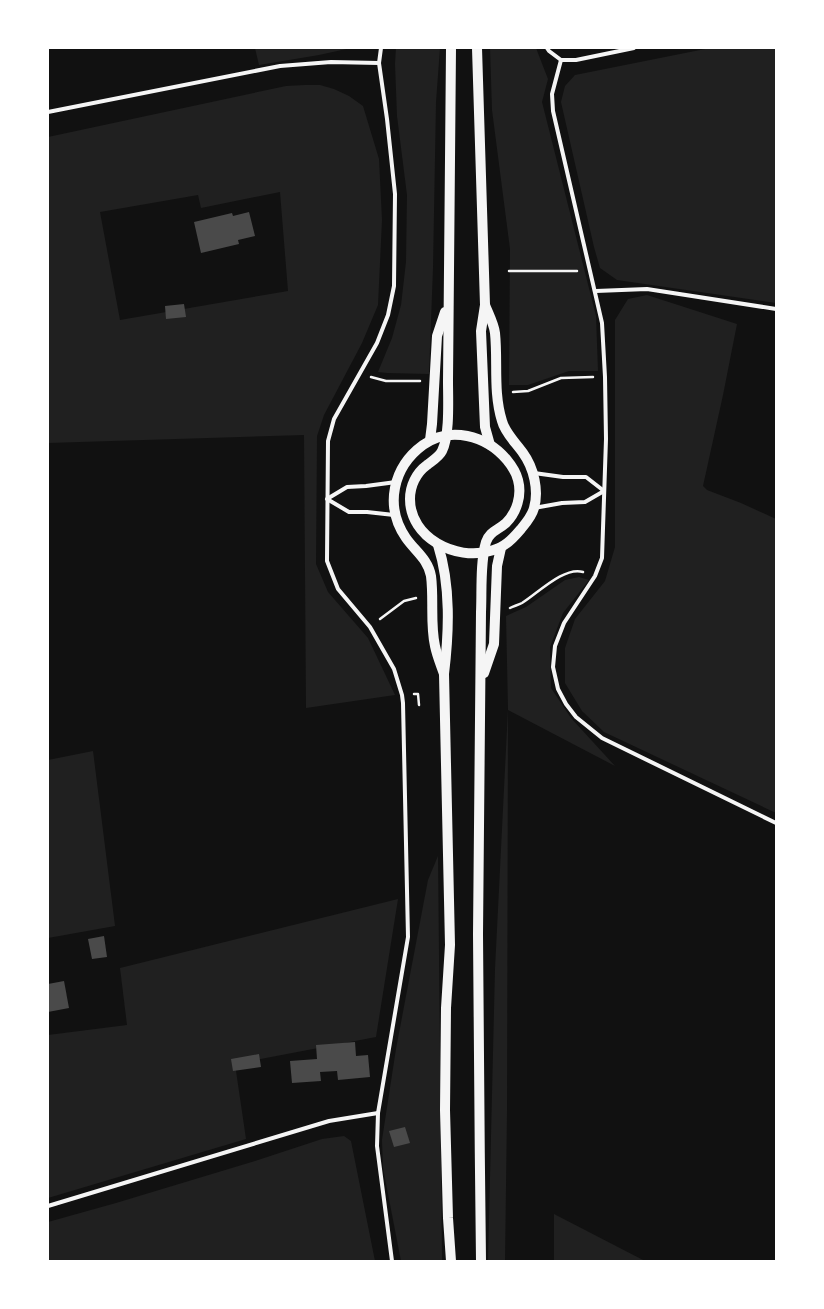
<svg xmlns="http://www.w3.org/2000/svg" width="824" height="1309" viewBox="0 0 824 1309" font-family="'PT Serif',serif">
  <style>
    .green { fill: #202020; fill-rule: evenodd }
    .building { fill: #4a4a4a }
    .lines { fill: none; stroke-linecap: round; stroke-linejoin: round }
    .path { stroke: #f5f5f5; stroke-width: 2.5 }
    .minor { stroke: #f5f5f5; stroke-width: 4 }
    .primary { stroke: #f5f5f5; stroke-width: 10 }
  </style>
  <rect width="100%" height="100%" fill="#111"/>
  <g class="green">
    <polygon points="255,48 351,48 319,55 259,65"/>
    <polygon points="396,48 440,48 436,102 433,268 429,374 387,373 378,372 392,338 401,305 406,262 407,195 397,116 395,64"/>
    <polygon points="490,48 536,48 548,79 542,102 596,316 598,371 569,371 528,385 509,385 510,249 492,110"/>
    <polygon points="710,48 776,48 776,303 617,280 600,268 594,247 561,102 565,86 575,75"/>
    <path d="M305 85H320L334 89 349 96 363 106 379 159 382 220 378 305 362 343 324 415 317 436 316 564 328 592 368 638 395 695 306 708 304 435 48 443V137L286 86ZM280 192 288 291 120 320 100 212 198 195 201 208Z"/>
    <polygon points="647,295 737,324 723,395 703,486 707,490 741,503 776,519 776,813 604,732 582,711 565,683 565,648 575,619 605,581 615,547 615,320 628,299"/>
    <polygon points="579,577 589,580 563,613 550,647 551,688 571,718 615,766 508,710 507,1111 505,1261 488,1261 495,969 508,709 506,616 526,607 565,580"/>
    <polygon points="93,751 115,926 48,938 48,760"/>
    <polygon points="438,856 442,1261 401,1261 383,1168 382,1140 396,1049 428,880"/>
    <polygon points="398,899 376,1037 235,1064 246,1139 48,1198 48,1035 127,1025 120,968"/>
    <polygon points="344,1136 351,1141 375,1261 48,1261 48,1222 116,1203 255,1161 322,1139"/>
    <polygon points="554,1214 645,1261 554,1261"/>
  </g>
  <g class="building">
    <polygon points="249,212 255,236 238,240 239,244 201,253 194,222 232,213 233,216"/>
    <polygon points="184,304 186,317 166,319 165,306"/>
    <polygon points="104,936 107,957 92,959 88,939"/>
    <polygon points="64,981 69,1008 48,1012 48,984"/>
    <polygon points="355,1042 356,1056 368,1055 370,1077 338,1080 337,1071 320,1072 321,1081 292,1083 290,1061 317,1059 316,1045"/>
    <polygon points="259,1054 261,1067 233,1071 231,1059"/>
    <polygon points="405,1127 410,1143 394,1147 389,1131"/>
  </g>
  <g class="lines">
    <g class="path">
      <polyline points="509,271 577,271"/>
      <polyline points="371,377 386,381 420,381"/>
      <polyline points="513,392 528,391 561,378 593,377"/>
      <path d="M510 608C514 606 518 605 522 603 537 594 564 566 583 572"/>
      <polyline points="380,619 404,601 416,598"/>
      <polyline points="414,694 418,694 419,705"/>
    </g>
    <g class="minor">
      <polyline points="381,48 379,63 387,119 395,194 394,286 388,315 377,343 334,419 328,441 327,561 338,589 370,627 394,669 402,695 403,703 408,937 378,1113 377,1146 392,1261"/>
      <polyline points="547,48 549,51 561,60"/>
      <polyline points="561,60 552,94 553,111 602,323 605,377 606,439 602,558 595,576 564,623 555,646 553,667 558,689 566,704 576,717 602,738 776,823"/>
      <polyline points="561,60 576,60 634,48"/>
      <polyline points="48,112 280,66 331,62 379,63"/>
      <polyline points="596,291 647,289 776,309"/>
      <polyline points="534,473 563,477 586,477 604,491 585,502 562,503 534,508"/>
      <polyline points="394,515 367,512 349,512 327,499 347,487 366,486 396,482"/>
      <polyline points="48,1206 329,1121 378,1113"/>
    </g>
    <g class="primary">
      <path d="M451 48 448 381C448 400 450 435 442 451 439 457 432 461 427 465 416 473 410 486 410 499 410 538 456 561 490 551 494 550 498 549 501 547 509 543 516 535 521 529 526 523 532 516 534 508 539 491 534 468 523 453 516 443 505 433 502 421 493 392 498 362 495 333 494 324 488 313 485 305"/>
      <polyline points="477,48 485,305 481,331 485,427 490,445"/>
      <polyline points="430,440 432,424 437,336 445,312"/>
      <path d="M438 545C451 586 449 632 444 674L450 945 446 1008 445 1110 448 1218 451 1261"/>
      <polyline points="484,673 494,644 497,566 501,548"/>
      <path d="M444 674C441 665 437 656 435 646 430 624 434 599 431 576 428 559 415 551 406 538 384 506 393 467 423 445 450 426 486 435 507 460 512 466 516 472 518 480 522 495 517 512 506 523 498 530 489 532 486 542 480 562 482 592 481 612 480 719 479 827 478 934 478 1043 480 1152 481 1261"/>
    </g>
  </g>
  <rect width="824" height="1309" fill="none" stroke="#ffffff" stroke-width="98"/>
</svg>
